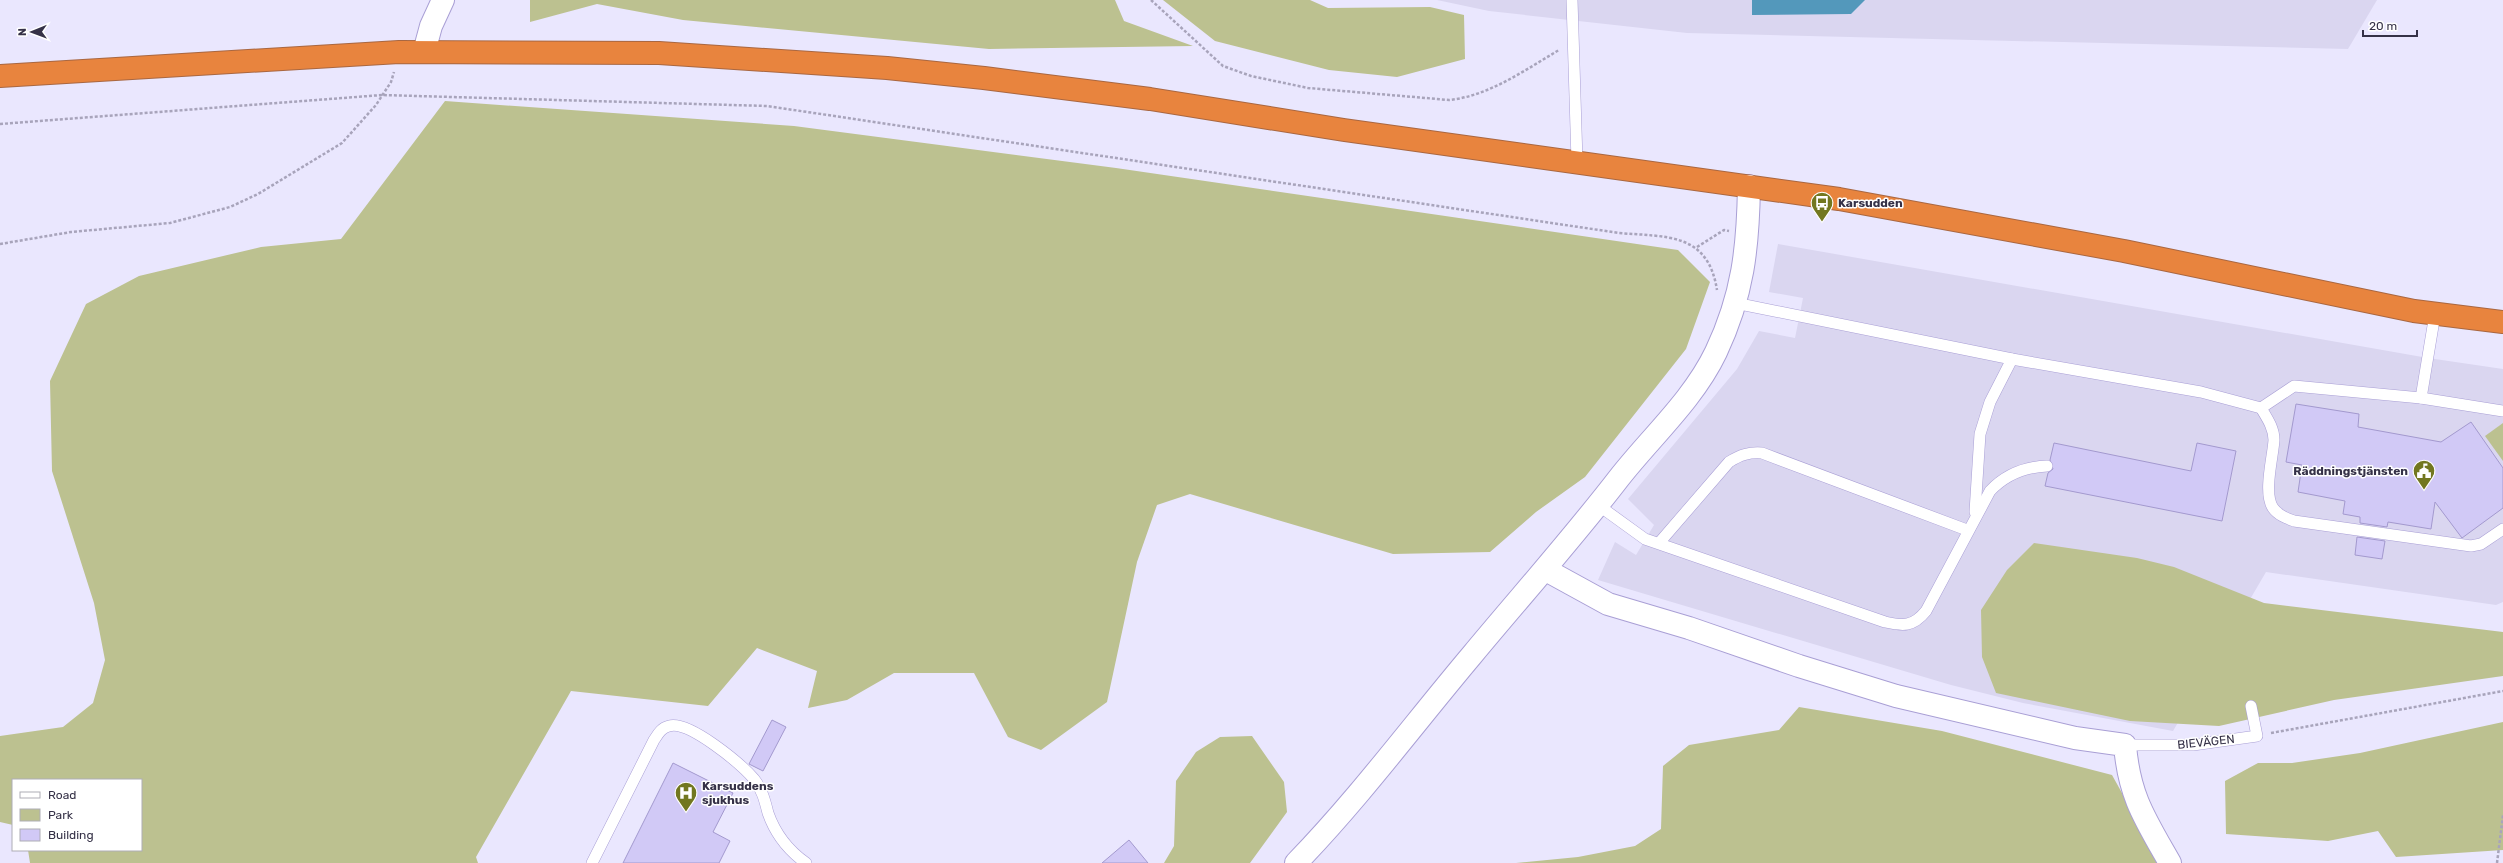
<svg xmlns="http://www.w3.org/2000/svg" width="2503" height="863" viewBox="0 0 2503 863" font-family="Rubik,sans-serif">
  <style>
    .built { fill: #dad6f0 }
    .green { fill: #bcc190 }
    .water { fill: #5398bb }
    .building { fill: #d1c9f6; stroke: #a399ce }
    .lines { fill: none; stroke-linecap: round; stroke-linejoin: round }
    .lane-casing { stroke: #a99fd5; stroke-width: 12 }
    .street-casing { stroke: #a99fd5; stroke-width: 24 }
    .highway-casing { stroke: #a96741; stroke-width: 24 }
    .path { stroke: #a8a4bb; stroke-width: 2.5; stroke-dasharray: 3 2; stroke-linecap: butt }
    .lane { stroke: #fff; stroke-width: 11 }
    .street { stroke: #fff; stroke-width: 22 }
    .highway { stroke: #e8843e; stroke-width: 22 }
    .labels { text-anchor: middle; stroke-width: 3; stroke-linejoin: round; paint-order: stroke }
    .poi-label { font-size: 12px; font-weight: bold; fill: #353147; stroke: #fff; text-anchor: start }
    .street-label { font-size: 12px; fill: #353147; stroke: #fff }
  </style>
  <rect width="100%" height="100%" fill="#eae7fe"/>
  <g class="built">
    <polygon points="1437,0 2377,0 2348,49 1687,33 1489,11"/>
    <polygon points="1778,244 2428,358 2503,369 2503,602 2496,605 2266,572 2173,731 2023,703 1951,685 1598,580 1615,542 1636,555 1654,525 1628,499 1737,369 1759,331 1795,338 1803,298 1769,292"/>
  </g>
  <g class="green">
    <polygon points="530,0 1115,0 1124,21 1193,46 989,49 683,20 597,4 530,22"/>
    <polygon points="1163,0 1310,0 1328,8 1430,7 1464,15 1465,59 1397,77 1329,70 1215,41"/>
    <polygon points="445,101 794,126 1116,168 1678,250 1710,282 1686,349 1585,477 1536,512 1490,552 1393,554 1190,494 1157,505 1137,562 1107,702 1041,750 1008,737 974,673 894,673 847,700 808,708 817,671 757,648 708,706 571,691 476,857 478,863 30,863 28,850 141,850 141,780 13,780 13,825 0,822 0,736 63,727 93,703 105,660 94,603 52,471 50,381 86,304 139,276 261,247 341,239"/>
    <polygon points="2503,423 2503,461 2485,436"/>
    <polygon points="2034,543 2137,558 2174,567 2264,603 2503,632 2503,676 2334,700 2219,726 2130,721 1996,693 1982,657 1981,610 2007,570"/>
    <polygon points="1799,707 1942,731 2112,775 2161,863 1516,863 1578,857 1635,846 1661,829 1663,766 1689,745 1779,730"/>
    <polygon points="2503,722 2503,850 2396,857 2378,831 2328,841 2226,834 2225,781 2258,763 2292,763 2360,753"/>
    <polygon points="1252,736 1284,782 1287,812 1250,863 1164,863 1174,846 1176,781 1196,752 1220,737"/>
  </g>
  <polygon class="water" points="1752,0 1865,0 1851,14 1752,15"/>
  <g class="building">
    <polygon points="2296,404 2359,414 2358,427 2441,442 2471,422 2503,468 2503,508 2462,538 2435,502 2431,529 2388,522 2387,527 2360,523 2360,517 2343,514 2345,501 2298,492 2302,465 2286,462"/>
    <polygon points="2054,443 2191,471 2197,443 2236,451 2222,521 2045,486 2048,473 2053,469 2050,460"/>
    <polygon points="2357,537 2385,541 2382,559 2355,555"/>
    <polygon points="772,720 786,727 763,771 749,764"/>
    <polygon points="673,763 733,793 713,832 730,841 719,863 623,863"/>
    <polygon points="1129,840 1148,863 1102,863"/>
  </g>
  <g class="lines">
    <g class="lane-casing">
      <g id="lane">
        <polyline points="1572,0 1577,161"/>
        <polyline points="1735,303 2012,359 2201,392 2261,408 2294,386 2421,398 2503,411"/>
        <polyline points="2421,398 2435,314"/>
        <path d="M2261 408C2267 418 2274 428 2274 440 2273 457 2263 493 2273 508 2278 515 2286 518 2294 521L2471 546 2481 544 2503 529"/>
        <path d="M1598 505 1645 539 1885 622C1903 626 1913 627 1926 611L1990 491C2005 475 2024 467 2047 466"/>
        <polyline points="1975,512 1980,434 1990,402 2012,359"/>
        <path d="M1659 543 1729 462C1740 455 1749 452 1762 453L1967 530"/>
        <polyline points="2125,745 2193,745 2257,736 2251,706"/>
        <path d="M592 863 654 740C658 734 661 728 669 726 689 720 741 764 754 779 762 789 765 801 768 813 775 833 789 851 806 863"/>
      </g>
    </g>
    <g class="street-casing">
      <g id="street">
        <polyline points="424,52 431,26 443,0"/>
        <path d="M1546 570 1608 604 1689 628 1799 666 1896 696 2075 738 2125 745C2129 796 2145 819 2170 863"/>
        <path d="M1296 863C1359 798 1413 725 1472 655 1521 596 1572 539 1619 478 1651 437 1693 400 1716 352 1743 295 1748 248 1749 186"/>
      </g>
    </g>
    <g class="highway-casing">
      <polyline id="highway" points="0,76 399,52 659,53 887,68 984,78 1150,99 1344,130 1839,199 2124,251 2414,311 2503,322"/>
    </g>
    <g class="path">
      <path d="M1151 0 1223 66 1251 76 1308 88 1449 100C1489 96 1525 70 1559 50"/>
      <path d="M0 124 382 95 767 106 1619 233C1666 237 1708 232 1717 290"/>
      <polyline points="0,244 71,232 170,223 230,207 258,194 342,143 376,105 391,82 394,72"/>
      <polyline points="1697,247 1724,230 1729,231"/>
      <polyline points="2271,733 2503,691"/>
      <polyline points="2497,863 2503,815"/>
    </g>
    <use href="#lane" class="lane"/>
    <use href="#street" class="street"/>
    <use href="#highway" class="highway"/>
  </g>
  <defs>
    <g id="bus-pin" transform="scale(1.15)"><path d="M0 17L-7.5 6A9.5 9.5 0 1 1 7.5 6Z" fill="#727720" stroke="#fff"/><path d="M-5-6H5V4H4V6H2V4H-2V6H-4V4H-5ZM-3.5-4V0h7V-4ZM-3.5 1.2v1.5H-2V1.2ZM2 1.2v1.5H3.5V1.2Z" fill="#fff"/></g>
    <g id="civic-pin" transform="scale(1.15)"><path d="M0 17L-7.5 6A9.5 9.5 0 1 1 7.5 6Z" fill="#727720" stroke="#fff"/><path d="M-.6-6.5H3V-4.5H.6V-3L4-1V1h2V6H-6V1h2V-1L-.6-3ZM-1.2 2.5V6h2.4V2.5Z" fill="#fff"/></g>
    <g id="hospital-pin" transform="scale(1.15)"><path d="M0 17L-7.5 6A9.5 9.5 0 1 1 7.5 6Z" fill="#727720" stroke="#fff"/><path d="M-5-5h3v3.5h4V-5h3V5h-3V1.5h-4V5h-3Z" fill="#fff"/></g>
  </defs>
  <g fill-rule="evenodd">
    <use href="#bus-pin" x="1822" y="203"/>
    <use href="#civic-pin" x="2424" y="471"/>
    <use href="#hospital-pin" x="686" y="793"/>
  </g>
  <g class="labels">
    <g class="poi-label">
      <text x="1838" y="207">Karsudden</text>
      <text x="2408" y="475" text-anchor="end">Räddningstjänsten</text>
      <text x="702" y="790">Karsuddens<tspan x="702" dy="14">sjukhus</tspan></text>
    </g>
    <g class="street-label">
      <text transform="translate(2206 742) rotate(-6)" y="4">BIEVÄGEN</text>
    </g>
  </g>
  <rect x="12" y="779" width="130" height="72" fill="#ffffff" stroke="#aeadb5"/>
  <rect x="20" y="792" width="20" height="6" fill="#ffffff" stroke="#aeadb5"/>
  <text x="48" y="799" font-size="12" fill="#353147">Road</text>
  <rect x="20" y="809" width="20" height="12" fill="#bcc190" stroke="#aeadb5"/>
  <text x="48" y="819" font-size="12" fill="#353147">Park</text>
  <rect x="20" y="829" width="20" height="12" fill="#d1c9f6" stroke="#aeadb5"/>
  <text x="48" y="839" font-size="12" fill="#353147">Building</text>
  <g transform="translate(32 32) rotate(269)" stroke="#ffffff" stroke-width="3" paint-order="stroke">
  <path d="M0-3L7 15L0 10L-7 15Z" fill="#353147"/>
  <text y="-6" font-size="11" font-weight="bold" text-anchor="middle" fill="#353147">N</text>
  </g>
  <path d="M2363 30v6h54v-6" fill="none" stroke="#353147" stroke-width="2"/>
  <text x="2369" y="30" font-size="12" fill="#353147" stroke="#ffffff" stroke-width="3" paint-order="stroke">20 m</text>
</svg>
